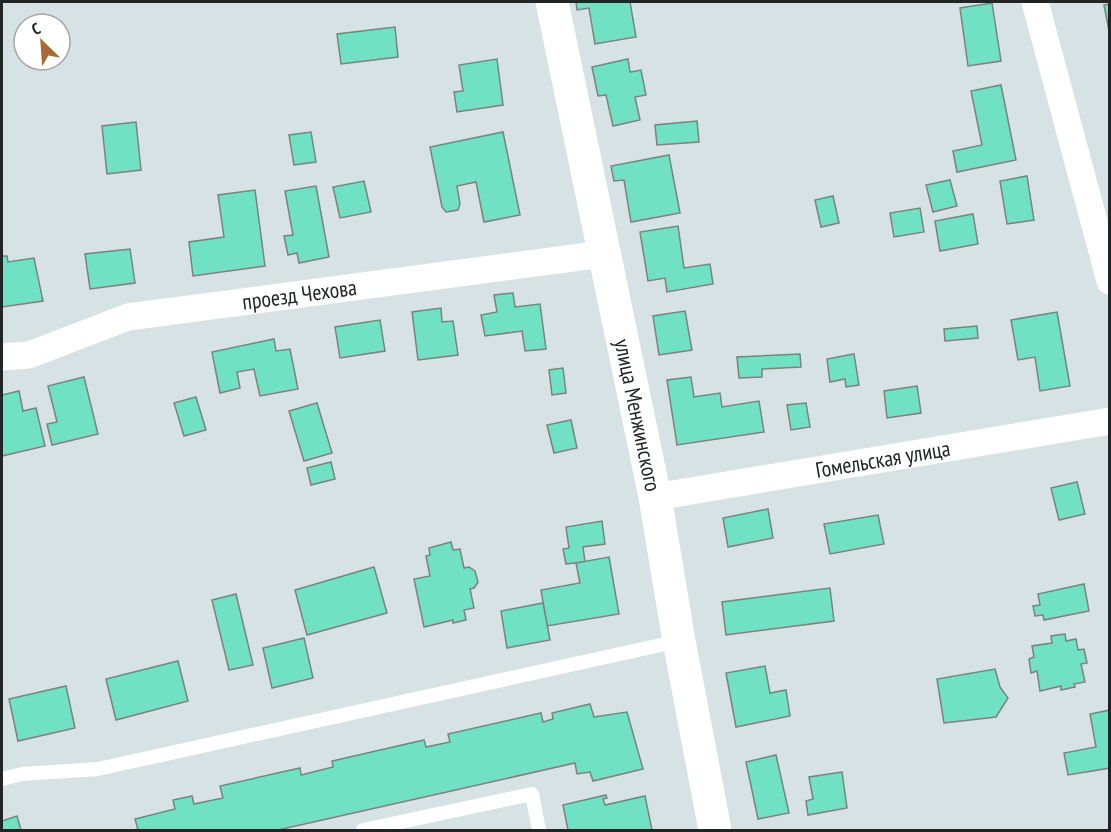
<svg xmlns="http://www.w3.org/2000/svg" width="1111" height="832" viewBox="0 0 1111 832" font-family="'PT Sans Narrow',sans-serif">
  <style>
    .building { fill: #70e1c3; stroke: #798380; stroke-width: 1.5 }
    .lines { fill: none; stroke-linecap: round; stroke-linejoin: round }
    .service { stroke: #fff; stroke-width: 14 }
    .minor { stroke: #fff; stroke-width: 27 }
    .tertiary { stroke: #fff; stroke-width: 33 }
    .labels { text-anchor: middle; stroke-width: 4.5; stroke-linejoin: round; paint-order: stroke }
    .street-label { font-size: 22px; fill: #212526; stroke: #fff }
  </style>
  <rect width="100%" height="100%" fill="#d6e2e3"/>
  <g class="building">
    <polygon points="576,2 630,2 636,37 595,44 589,8 577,10"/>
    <polygon points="992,3 1001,61 968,66 960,8"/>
    <polygon points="1110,4 1110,36 1104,5"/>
    <polygon points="395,27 398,57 341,64 337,34"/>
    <polygon points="497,59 503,105 457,112 454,92 463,91 459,65"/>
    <polygon points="628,59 630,72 641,70 646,95 635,97 640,120 613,126 606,95 598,96 592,67"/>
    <polygon points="1001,85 1016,160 957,172 953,151 982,145 971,91"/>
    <polygon points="697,121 699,142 657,145 655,125"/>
    <polygon points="136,122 141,170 107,174 102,126"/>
    <polygon points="311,132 316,162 294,165 289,135"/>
    <polygon points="503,132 520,215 484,222 476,182 457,186 460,204 458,210 446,212 442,207 430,147"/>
    <polygon points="669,155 680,213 631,222 624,180 614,181 611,166"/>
    <polygon points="1027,176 1034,220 1007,224 1000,181"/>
    <polygon points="950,180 957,206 933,212 926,185"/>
    <polygon points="364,181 371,212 340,218 333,187"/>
    <polygon points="316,186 329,257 299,263 297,253 288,255 284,236 293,235 285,191"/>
    <polygon points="255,190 265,266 193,276 189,242 224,237 218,195"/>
    <polygon points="833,196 839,223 821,227 815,200"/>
    <polygon points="920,208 924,232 894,237 890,213"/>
    <polygon points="973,214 978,244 940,251 935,221"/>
    <polygon points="678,226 684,268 710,264 713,284 667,292 665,278 648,281 640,232"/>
    <polygon points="130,249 135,283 90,289 85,254"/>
    <polygon points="2,256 7,256 8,262 34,258 43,301 2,307"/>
    <polygon points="513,293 515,307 540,304 546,349 525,351 522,331 485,336 481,315 497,312 494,295"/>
    <polygon points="441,308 442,322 453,321 458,355 418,360 412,312"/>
    <polygon points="685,311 692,350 659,355 653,316"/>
    <polygon points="1057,312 1070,386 1040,391 1035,357 1018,360 1011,320"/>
    <polygon points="380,320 385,351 340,358 335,327"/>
    <polygon points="977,326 978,338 945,341 944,329"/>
    <polygon points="274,339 276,351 290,349 298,389 260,396 254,369 237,372 240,388 220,393 212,352"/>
    <polygon points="800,354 801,367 762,369 762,377 739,378 737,357"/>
    <polygon points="854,354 859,385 846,387 845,379 830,382 827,359"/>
    <polygon points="563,368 566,393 552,395 549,370"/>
    <polygon points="84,377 98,434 52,445 47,424 57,422 48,386"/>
    <polygon points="691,377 694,397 720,393 722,407 759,401 764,432 677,445 667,380"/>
    <polygon points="917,386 921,413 887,418 884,391"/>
    <polygon points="19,391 23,411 36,408 45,446 2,456 2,395"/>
    <polygon points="196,397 206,430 184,436 174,403"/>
    <polygon points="317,403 332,453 304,461 289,411"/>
    <polygon points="806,403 810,427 791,430 787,405"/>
    <polygon points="571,420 577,448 554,453 547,425"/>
    <polygon points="331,462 335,479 311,485 307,468"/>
    <polygon points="1077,482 1085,514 1059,520 1051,488"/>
    <polygon points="768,509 773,538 728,547 723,518"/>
    <polygon points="878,515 884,544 830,554 824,524"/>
    <polygon points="602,521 605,544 583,547 585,562 566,564 563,549 569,548 566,527"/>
    <polygon points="451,542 453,550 460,549 464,568 469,567 475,571 478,582 474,588 470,589 474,608 464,610 466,620 453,623 453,620 424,627 414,579 430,576 426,556 430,555 429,548"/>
    <polygon points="609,557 619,614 547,626 541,590 580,583 576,563"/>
    <polygon points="374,567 387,613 307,635 295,590"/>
    <polygon points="1084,584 1089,611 1044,620 1043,615 1035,616 1033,606 1040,605 1038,594"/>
    <polygon points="830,588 834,621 726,635 722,602"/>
    <polygon points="236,594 253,665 229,670 212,600"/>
    <polygon points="543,603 550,640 507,648 501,611"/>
    <polygon points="1065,634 1066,641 1076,639 1078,650 1084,649 1087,663 1081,664 1085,682 1074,684 1075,687 1061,690 1061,686 1040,691 1037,671 1031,673 1029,659 1034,657 1032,646 1052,643 1051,636"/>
    <polygon points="304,638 313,678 272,688 263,648"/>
    <polygon points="178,661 188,701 116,720 106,679"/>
    <polygon points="765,666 770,693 786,690 790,716 736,727 726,673"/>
    <polygon points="995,669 1000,687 1008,698 996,717 944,723 937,679"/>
    <polygon points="66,686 75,728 18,741 9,699"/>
    <polygon points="590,704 594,717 627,712 643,769 593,781 590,772 577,774 575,763 278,830 138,830 135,819 175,809 173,800 192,796 194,804 223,798 220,786 300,768 301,775 333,767 332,761 424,740 426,747 450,742 448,734 541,713 543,722 553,719 552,713"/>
    <polygon points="1110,710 1110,768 1068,775 1064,753 1096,747 1090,714"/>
    <polygon points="776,755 789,813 758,819 746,762"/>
    <polygon points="842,772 847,808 808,815 806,801 813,799 809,777"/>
    <polygon points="606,795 607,798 603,799 605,805 645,796 652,830 568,830 563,805"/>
    <polygon points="17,816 21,830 2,830 2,821"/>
  </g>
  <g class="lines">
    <g class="service">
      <polyline points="2,779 22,774 98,769 679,641"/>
      <polyline points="363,830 532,794 539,830"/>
    </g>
    <g class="minor">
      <polyline points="1035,2 1110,281"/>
      <path id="s1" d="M2 357 29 355 128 317 603 254"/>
      <path id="s2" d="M655 497 1110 421"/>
    </g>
    <path class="tertiary" id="s3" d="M552 2 655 497 679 641 715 830"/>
  </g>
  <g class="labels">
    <g class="street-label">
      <text dy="8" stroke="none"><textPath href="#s1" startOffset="306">проезд Чехова</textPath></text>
      <text dy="8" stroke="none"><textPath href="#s3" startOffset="422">улица Менжинского</textPath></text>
      <text dy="8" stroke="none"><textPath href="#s2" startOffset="231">Гомельская улица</textPath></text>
    </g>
  </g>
  <rect width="1111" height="832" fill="none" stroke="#212526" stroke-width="6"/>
  <g transform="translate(42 42) rotate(335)"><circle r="28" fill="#ffffff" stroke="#a6a8a8" stroke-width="1.5"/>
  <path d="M0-4.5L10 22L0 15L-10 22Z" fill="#a96932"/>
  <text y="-9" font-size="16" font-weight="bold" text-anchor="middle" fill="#212526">С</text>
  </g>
</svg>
